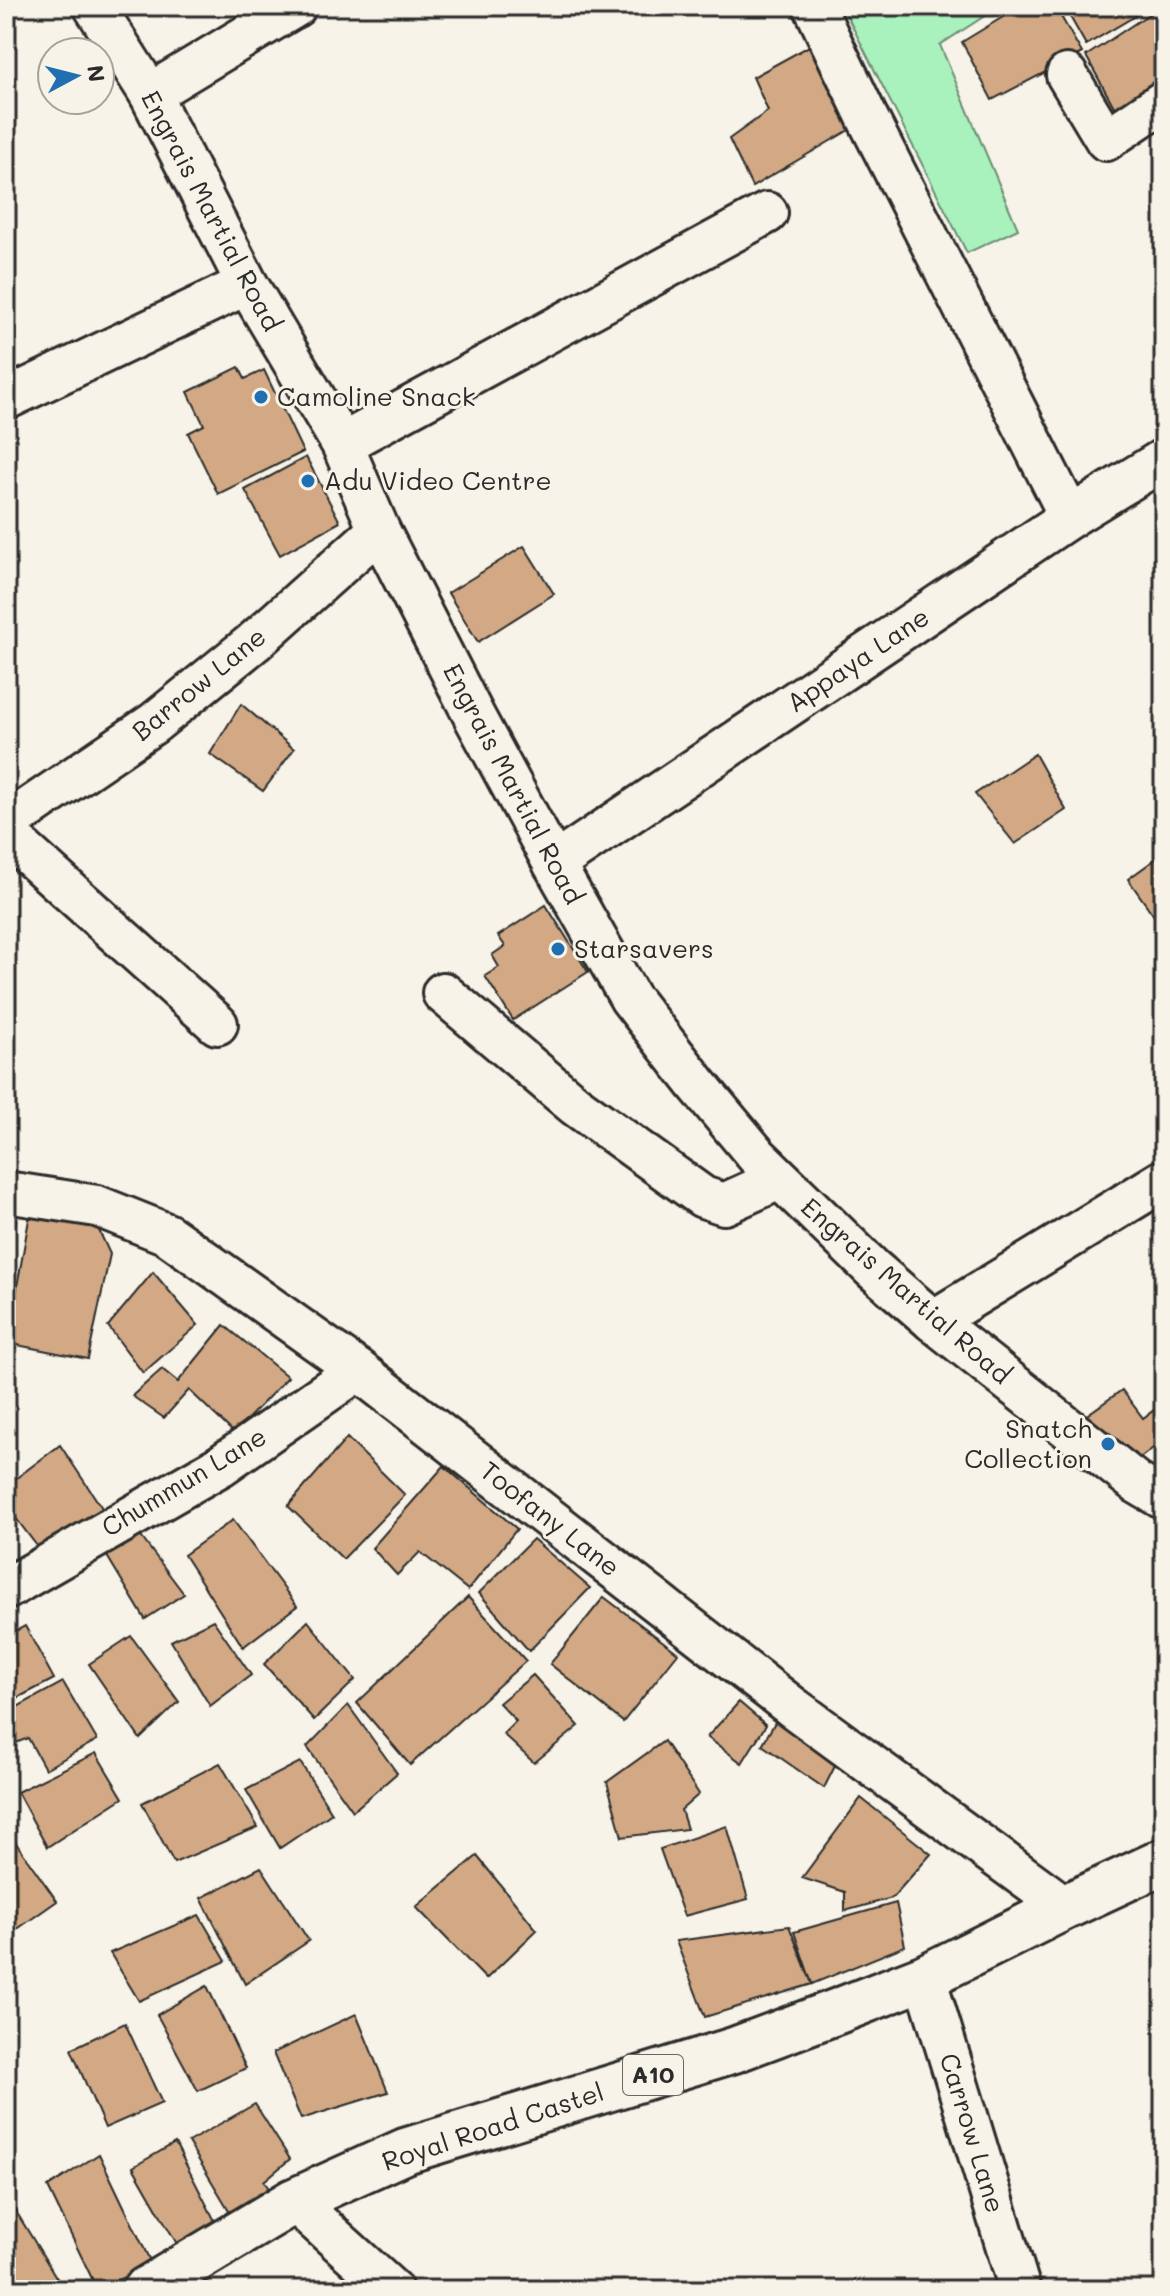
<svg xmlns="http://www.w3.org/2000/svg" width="1170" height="2296" viewBox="0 0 1170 2296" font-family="Mali,sans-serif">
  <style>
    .green { fill: #a9f1bd; stroke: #6a8e74; stroke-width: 2 }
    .building { fill: #d2a984; stroke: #2b2b2b; stroke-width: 2 }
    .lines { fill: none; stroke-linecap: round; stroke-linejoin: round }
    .minor-casing { stroke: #2b2b2b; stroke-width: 46 }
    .major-casing { stroke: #2b2b2b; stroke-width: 50 }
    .minor { stroke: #f7f3e8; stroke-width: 40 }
    .major { stroke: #f7f3e8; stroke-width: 44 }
    .poi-dot { fill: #1f6fb2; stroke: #f7f3e8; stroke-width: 3 }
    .labels { text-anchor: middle; stroke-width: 6; stroke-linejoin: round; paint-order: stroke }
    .shield { fill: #f7f3e8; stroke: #686764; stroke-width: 2 }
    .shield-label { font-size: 24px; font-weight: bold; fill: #2b2b2b }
    .street-label { font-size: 26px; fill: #2b2b2b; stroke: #f7f3e8 }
    .poi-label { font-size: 26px; fill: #2b2b2b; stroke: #f7f3e8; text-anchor: start }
  </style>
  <rect width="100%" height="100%" fill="#f7f3e8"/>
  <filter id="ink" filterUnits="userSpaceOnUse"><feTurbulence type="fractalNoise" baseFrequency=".0125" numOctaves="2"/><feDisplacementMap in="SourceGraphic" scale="16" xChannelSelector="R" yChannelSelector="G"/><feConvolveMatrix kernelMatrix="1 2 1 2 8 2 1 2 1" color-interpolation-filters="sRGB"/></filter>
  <g filter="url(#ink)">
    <polygon class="green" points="842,6 1000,6 940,45 1018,229 967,253"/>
    <g class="building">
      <polygon points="1021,6 1055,6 1082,53 992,100 962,42"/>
      <polygon points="1064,6 1152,6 1086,45"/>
      <polygon points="1161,6 1164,6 1164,96 1123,123 1086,56"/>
      <polygon points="820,40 868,119 752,187 729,139 768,111 753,77"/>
      <polygon points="239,367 245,379 264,370 303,452 218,494 188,433 204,425 188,392"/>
      <polygon points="306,457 340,522 280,555 245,490"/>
      <polygon points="524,546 554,594 478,642 448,593"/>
      <polygon points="241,704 294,749 263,791 210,754"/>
      <polygon points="1035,754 1066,810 1015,844 975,794"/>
      <polygon points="1164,853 1164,930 1128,879"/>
      <polygon points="546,905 588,972 513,1020 485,976 499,967 492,955 505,946 498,936"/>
      <polygon points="18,1208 6,1278 6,1209"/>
      <polygon points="31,1208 96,1224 110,1254 88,1359 7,1343"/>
      <polygon points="153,1272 198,1325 143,1373 108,1326"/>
      <polygon points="224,1325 288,1377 234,1433 189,1390 164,1418 132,1396 162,1369 178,1382"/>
      <polygon points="1122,1390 1143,1418 1161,1405 1164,1409 1164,1440 1129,1466 1074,1424"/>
      <polygon points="347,1438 405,1495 343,1559 288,1506"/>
      <polygon points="60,1445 102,1508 43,1554 6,1505 6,1486"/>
      <polygon points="444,1466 517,1529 468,1590 420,1552 397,1575 372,1548"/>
      <polygon points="233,1520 297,1606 243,1647 184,1555"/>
      <polygon points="139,1534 184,1594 145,1619 107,1556"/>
      <polygon points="533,1539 590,1588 529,1651 479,1593"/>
      <polygon points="468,1597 526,1661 410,1765 357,1703"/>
      <polygon points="604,1597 678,1653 623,1722 550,1664"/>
      <polygon points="213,1620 251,1675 210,1706 171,1641"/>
      <polygon points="308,1621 355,1680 314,1720 264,1664"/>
      <polygon points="25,1626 54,1679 6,1704 6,1636"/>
      <polygon points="131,1636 179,1702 140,1739 89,1664"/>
      <polygon points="533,1675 579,1726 534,1763 503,1734 516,1721 499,1703"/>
      <polygon points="63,1682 97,1740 45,1769 28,1738 6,1747 6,1713"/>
      <polygon points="739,1702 766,1725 742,1763 707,1737"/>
      <polygon points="348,1705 397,1773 353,1811 307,1747"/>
      <polygon points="782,1710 841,1754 824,1788 762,1745"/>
      <polygon points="664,1741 699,1794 681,1810 687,1829 622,1837 607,1782"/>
      <polygon points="96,1753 123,1798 47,1847 17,1792"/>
      <polygon points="300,1762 332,1813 280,1848 246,1790"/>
      <polygon points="220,1763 258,1827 174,1863 142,1803"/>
      <polygon points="861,1798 931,1854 892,1898 845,1911 845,1892 802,1878"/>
      <polygon points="727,1826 748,1899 684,1916 660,1849"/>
      <polygon points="11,1836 57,1901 6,1937 6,1839"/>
      <polygon points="477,1856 537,1930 486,1979 416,1907"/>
      <polygon points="261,1867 309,1941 245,1984 201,1898"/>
      <polygon points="896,1903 905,1946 812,1984 794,1932"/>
      <polygon points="199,1915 226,1961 139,2001 110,1953"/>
      <polygon points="789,1926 812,1984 705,2017 676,1941"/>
      <polygon points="207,1986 246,2068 198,2091 157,2015"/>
      <polygon points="356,2014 388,2092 301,2119 273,2053"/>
      <polygon points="125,2023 162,2103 105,2128 71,2049"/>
      <polygon points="255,2104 290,2159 264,2181 273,2195 233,2217 188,2142"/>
      <polygon points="175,2143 216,2223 177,2244 133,2167"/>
      <polygon points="99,2154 152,2265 97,2289 48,2187"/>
      <polygon points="6,2195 64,2290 6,2290"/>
    </g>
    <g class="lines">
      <g class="minor-casing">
        <g id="minor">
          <polyline points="94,6 150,94 247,284 342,444 379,530 475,718 554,864 630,998 697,1084 757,1156 873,1269 933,1321 1137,1483 1164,1499"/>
          <polyline points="814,6 868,119 1070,517"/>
          <polyline points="1067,75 1106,140 1164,101"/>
          <polyline points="150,94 296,6"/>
          <polyline points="6,399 247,284"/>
          <polyline points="342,444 767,213"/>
          <polyline points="6,824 154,723 254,642 379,530"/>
          <polyline points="6,834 217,1024"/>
          <polyline points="554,864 1070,517 1164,459"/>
          <polyline points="443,993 575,1105 703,1197 724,1204 779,1179"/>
          <polyline points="6,1192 97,1206 167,1234 358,1370 791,1706 1065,1907"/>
          <polyline points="933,1321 1164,1180"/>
          <polyline points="6,1589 220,1466 358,1370"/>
          <polyline points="925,1977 1020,2290"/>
          <polyline points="294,2201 392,2290"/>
        </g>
      </g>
      <g class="major-casing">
        <polyline id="major" points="145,2290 294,2201 405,2151 734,2050 838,2011 925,1977 1065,1907 1164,1861"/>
      </g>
      <use href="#minor" class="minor"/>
      <use href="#major" class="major"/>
    </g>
  </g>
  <g class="poi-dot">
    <circle cx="261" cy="397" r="8"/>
    <circle cx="308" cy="481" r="8"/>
    <circle cx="558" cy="949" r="8"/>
    <circle cx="1108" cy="1444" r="8"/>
  </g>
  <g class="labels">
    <rect class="shield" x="623" y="2055" width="60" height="40" rx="6"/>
    <g class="shield-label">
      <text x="653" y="2083">A10</text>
    </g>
    <g class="street-label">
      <text transform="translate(211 211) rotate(62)" y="9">Engrais Martial Road</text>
      <text transform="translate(858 660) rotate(-34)" y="9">Appaya Lane</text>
      <text transform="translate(199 684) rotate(-39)" y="9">Barrow Lane</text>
      <text transform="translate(513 784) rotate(62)" y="9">Engrais Martial Road</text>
      <text transform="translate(906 1291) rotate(41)" y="9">Engrais Martial Road</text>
      <text transform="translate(184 1482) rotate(-31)" y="9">Chummun Lane</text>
      <text transform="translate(550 1519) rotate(38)" y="9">Toofany Lane</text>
      <text transform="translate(493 2127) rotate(-18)" y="9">Royal Road Castel</text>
      <text transform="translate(972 2133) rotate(73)" y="9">Carrow Lane</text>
    </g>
    <g class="poi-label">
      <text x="277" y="406">Camoline Snack</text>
      <text x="324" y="490">Adu Video Centre</text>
      <text x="574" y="958">Starsavers</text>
      <text x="1092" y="1438" text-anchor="end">Snatch<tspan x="1092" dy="30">Collection</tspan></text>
    </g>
  </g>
  <rect width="1170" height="2296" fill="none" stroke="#f7f3e8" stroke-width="32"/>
  <rect x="16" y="16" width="1138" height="2264" fill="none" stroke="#2b2b2b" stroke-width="3" filter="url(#ink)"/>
  <g transform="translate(76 76) rotate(83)"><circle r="38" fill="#f7f3e8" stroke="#a5a39c" stroke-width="2"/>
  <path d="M0-6L14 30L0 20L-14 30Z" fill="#1f6fb2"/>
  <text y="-12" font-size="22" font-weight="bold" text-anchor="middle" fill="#2b2b2b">N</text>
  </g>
</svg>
